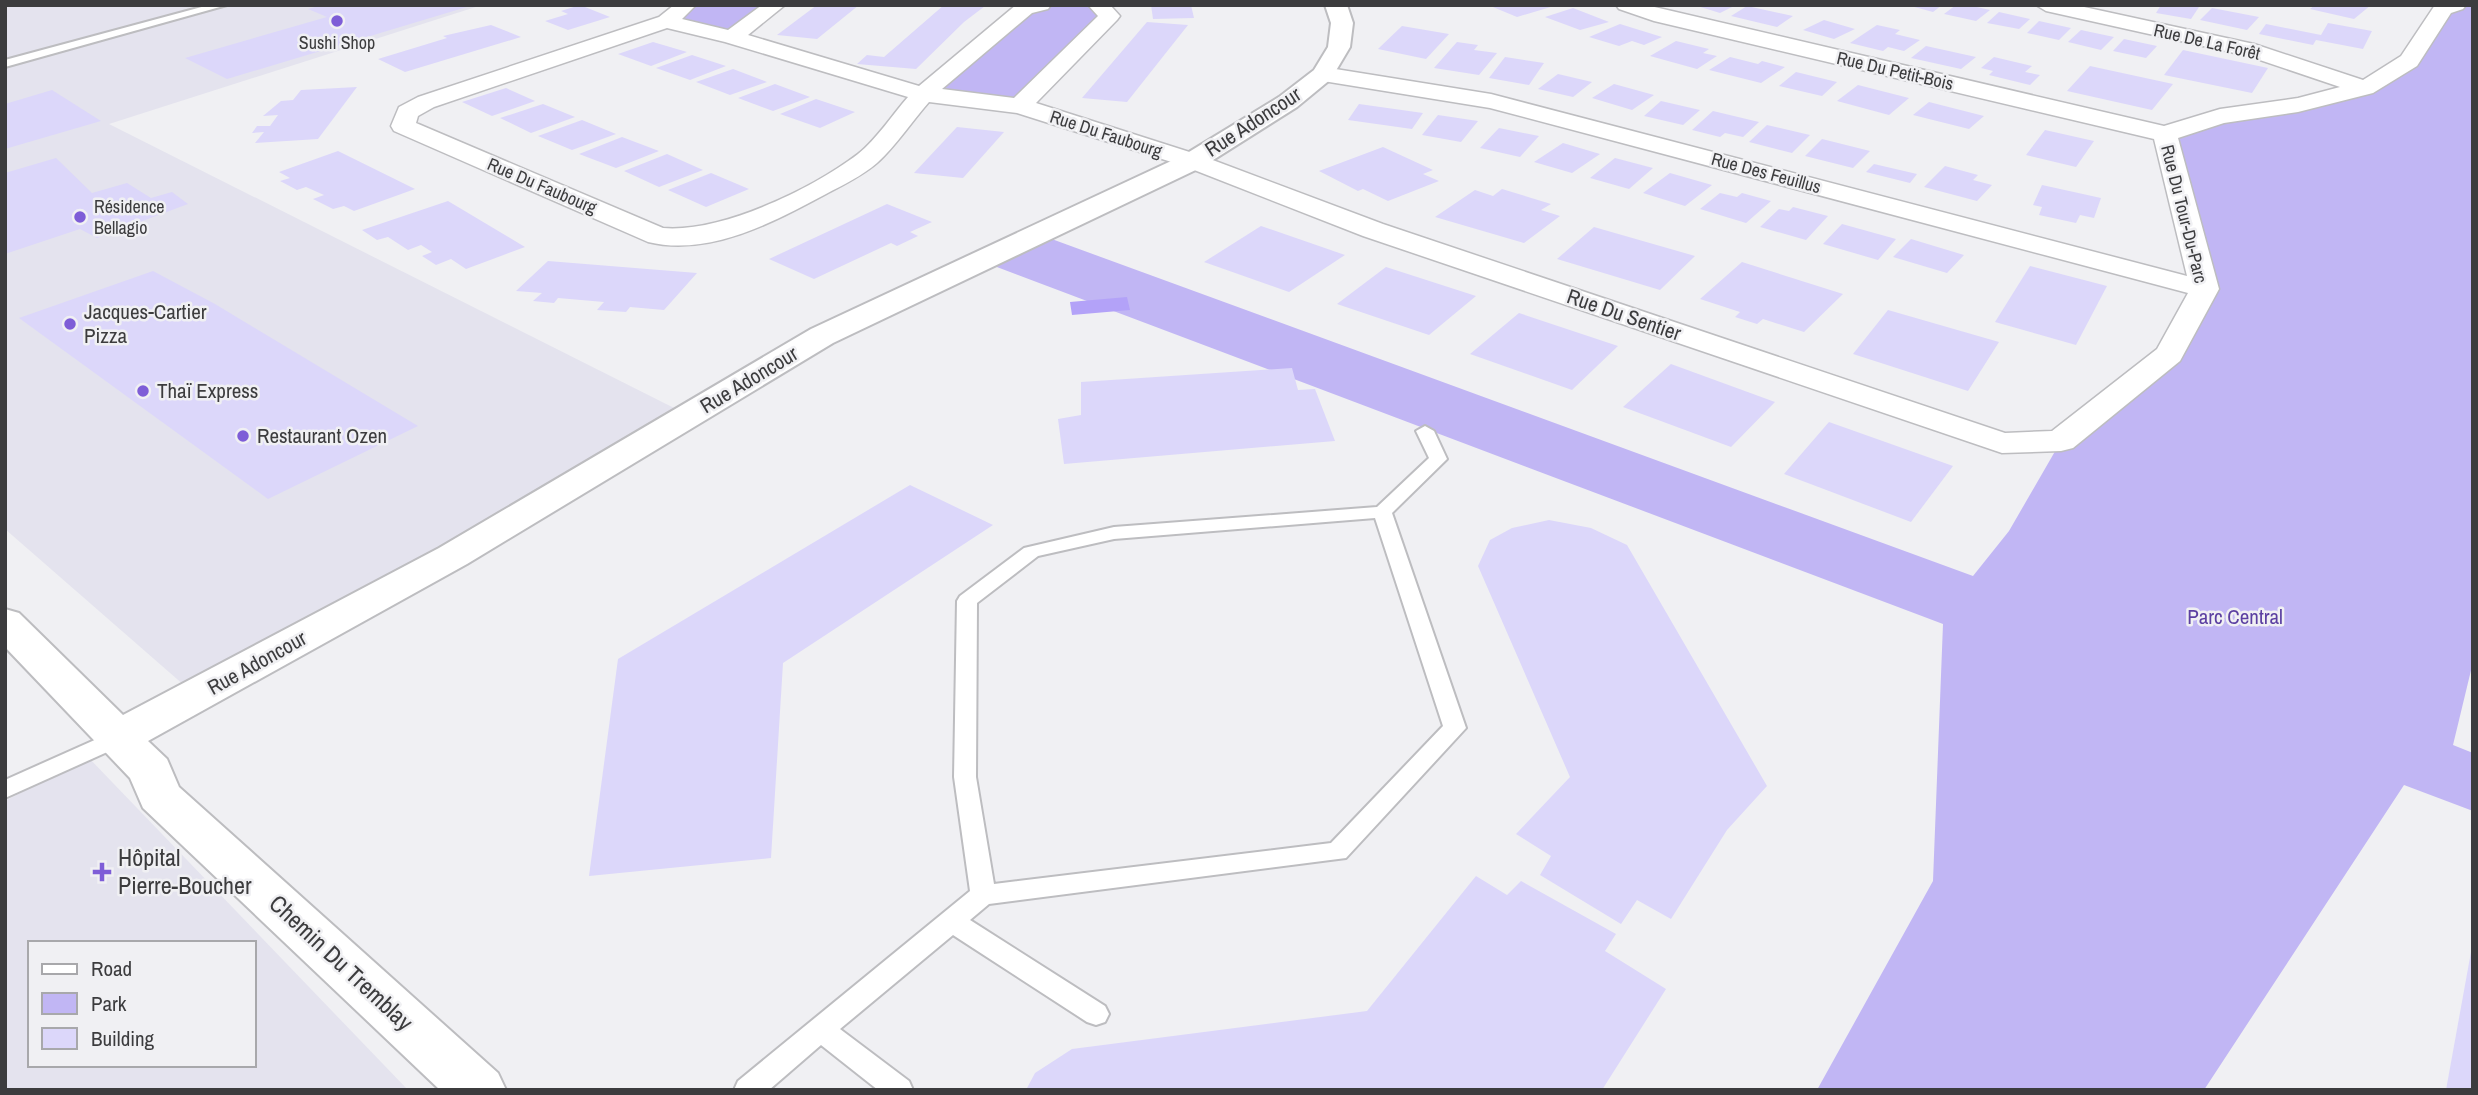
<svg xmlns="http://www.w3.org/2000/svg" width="2478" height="1095" viewBox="0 0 2478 1095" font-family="'Archivo Narrow',sans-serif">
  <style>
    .built { fill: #e4e3ee; fill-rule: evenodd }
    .green { fill: #c1b6f4 }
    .water { fill: #b3a2f8 }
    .building { fill: #dcd7fa }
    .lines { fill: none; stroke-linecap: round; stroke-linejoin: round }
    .service-casing { stroke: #bdbdc0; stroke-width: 4 }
    .minor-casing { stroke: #bdbdc0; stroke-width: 3 }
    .tertiary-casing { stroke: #bdbdc0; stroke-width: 4 }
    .service { fill: #fff; fill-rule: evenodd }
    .minor { fill: #fff; fill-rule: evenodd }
    .tertiary { fill: #fff; fill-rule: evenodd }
    .poi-dot { fill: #7e5dd7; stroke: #f0f0f3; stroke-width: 2.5 }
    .labels { text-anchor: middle; stroke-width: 5; stroke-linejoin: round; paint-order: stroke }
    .far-street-label { font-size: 18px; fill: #3c3c3e; stroke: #f0f0f3 }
    .far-poi-label { font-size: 18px; fill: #3c3c3e; stroke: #f0f0f3 }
    .street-label { font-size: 21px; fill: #3c3c3e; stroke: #f0f0f3 }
    .poi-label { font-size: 21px; fill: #3c3c3e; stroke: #f0f0f3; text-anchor: start }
    .park-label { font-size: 21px; fill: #5b3fa1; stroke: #f0f0f3 }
    .near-poi-label { font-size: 24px; fill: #3c3c3e; stroke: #f0f0f3; text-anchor: start }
    .near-street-label { font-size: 24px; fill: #3c3c3e; stroke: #f0f0f3 }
  </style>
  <rect width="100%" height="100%" fill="#f0f0f3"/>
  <g class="built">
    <polygon points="5,5 482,5 109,124 690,416 193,693 5,529"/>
    <path d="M88 757 408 1090H5V801ZM30 943H254V1065H30Z"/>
  </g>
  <g class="green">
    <polygon points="694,5 767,5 730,33 675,20"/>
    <polygon points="1056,5 1091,6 1102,17 1015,102 934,92 1031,10"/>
    <polygon points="2456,5 2473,5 2473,662 2453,745 2473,753 2473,811 2404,785 2204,1090 1817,1090 1933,881 1943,624 981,261 1038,234 1973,576 2009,531 2061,441 2169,354 2205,289 2165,134 2365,88 2409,61"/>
  </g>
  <polygon class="water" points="1127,297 1130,310 1072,315 1070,302"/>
  <g class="building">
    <polygon points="322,5 470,5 470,6 227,79 185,58 327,17 308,9"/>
    <polygon points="580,5 610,17 568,30 545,21 568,14 561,11"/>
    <polygon points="817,5 859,5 817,39 777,35"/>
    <polygon points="944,5 985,6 964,22 916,69 857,64 867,55 884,57"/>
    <polygon points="1151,5 1191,5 1194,18 1153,19"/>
    <polygon points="1488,5 1554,5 1554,6 1517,17"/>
    <polygon points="1694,5 1736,5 1720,13"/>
    <polygon points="1907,5 1942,5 1933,12"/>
    <polygon points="1956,5 1968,5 1990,10 1976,21 1944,14"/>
    <polygon points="2161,5 2189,5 2199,7 2191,19 2156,13"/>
    <polygon points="2315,5 2371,5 2354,19 2310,9"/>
    <polygon points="1747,6 1793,16 1777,27 1731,16"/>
    <polygon points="1573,8 1609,22 1580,30 1545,17"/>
    <polygon points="2212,8 2259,17 2247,30 2200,20"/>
    <polygon points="1999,12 2030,19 2019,29 1987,23"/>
    <polygon points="1824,20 1855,29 1834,39 1803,30"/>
    <polygon points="2039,21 2071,28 2059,40 2027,33"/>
    <polygon points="1147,22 1188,25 1127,102 1082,98"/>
    <polygon points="2328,23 2372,31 2363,49 2316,40 2313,45 2259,34 2266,24 2321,35"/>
    <polygon points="1620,24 1662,37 1644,45 1632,41 1619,46 1589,37"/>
    <polygon points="491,25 521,37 405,72 378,59 447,38 443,36"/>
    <polygon points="1877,25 1900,30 1895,34 1920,40 1904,51 1888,47 1883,51 1850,43"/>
    <polygon points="1402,26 1449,34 1426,59 1378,49"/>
    <polygon points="2081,30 2114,37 2101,50 2068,42"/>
    <polygon points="2124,39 2157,46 2146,58 2113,51"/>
    <polygon points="1676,41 1709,49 1703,53 1717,56 1697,69 1650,56"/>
    <polygon points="653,42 687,52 651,66 618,54"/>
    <polygon points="1457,42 1478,45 1474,50 1497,53 1479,75 1434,68"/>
    <polygon points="1926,46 1976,57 1961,69 1911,58"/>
    <polygon points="2183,50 2268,68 2252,93 2164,75"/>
    <polygon points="692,55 726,66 690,80 656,68"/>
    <polygon points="1505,57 1544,63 1529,85 1489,78"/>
    <polygon points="1730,57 1758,64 1762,61 1785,67 1761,83 1709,70"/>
    <polygon points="1994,57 2032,66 2025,72 2040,75 2030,85 1989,75 1993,71 1981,68"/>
    <polygon points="2090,66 2173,84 2152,110 2067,91"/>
    <polygon points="733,69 767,82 730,95 696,82"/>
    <polygon points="1796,72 1837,82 1822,96 1779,86"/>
    <polygon points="1558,74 1592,82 1573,97 1538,89"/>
    <polygon points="775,84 810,97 773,111 738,98"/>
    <polygon points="1614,84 1654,95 1632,110 1592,98"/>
    <polygon points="1858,85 1909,98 1889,115 1837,101"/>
    <polygon points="357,87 318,139 255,143 264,132 252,133 257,126 270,126 278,115 263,116 281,101 293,100 301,90"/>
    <polygon points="506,88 535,101 492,116 462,102"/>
    <polygon points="52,90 101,121 5,149 5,104"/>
    <polygon points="816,99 855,112 820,128 780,114"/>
    <polygon points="1661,101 1700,110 1683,125 1644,116"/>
    <polygon points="1929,102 1984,116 1969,129 1913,115"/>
    <polygon points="543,104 575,117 531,133 500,118"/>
    <polygon points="1359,104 1423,113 1412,129 1348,120"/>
    <polygon points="1713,111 1759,122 1743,137 1725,133 1720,137 1692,130"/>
    <polygon points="1438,115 1478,121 1461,142 1422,135"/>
    <polygon points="582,120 616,134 572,150 538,136"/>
    <polygon points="1767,125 1810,135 1792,153 1749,142"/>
    <polygon points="957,127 1004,132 963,178 914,173"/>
    <polygon points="1499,128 1539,136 1520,157 1480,148"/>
    <polygon points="2045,130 2094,141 2076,167 2026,155"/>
    <polygon points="622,137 659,151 616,168 579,154"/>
    <polygon points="1822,139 1870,151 1853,168 1805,156"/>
    <polygon points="1563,143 1600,154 1572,173 1534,162"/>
    <polygon points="1383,147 1433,170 1423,174 1439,181 1388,201 1363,189 1358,191 1319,171"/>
    <polygon points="338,151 415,189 354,211 344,206 333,209 313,199 324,195 306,187 297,190 280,181 290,178 279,172"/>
    <polygon points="667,154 703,170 659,187 624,171"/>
    <polygon points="56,158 92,193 127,183 151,198 172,192 188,204 97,238 80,229 5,254 5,173"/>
    <polygon points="1615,158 1653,168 1629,189 1590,178"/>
    <polygon points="1874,164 1917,174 1910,183 1866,172"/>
    <polygon points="1945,166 1978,175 1973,180 1992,185 1977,201 1924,187"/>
    <polygon points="711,173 749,189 706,207 668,190"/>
    <polygon points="1670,173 1712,185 1685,206 1643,193"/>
    <polygon points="2042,185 2101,198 2094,218 2080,215 2076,223 2039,215 2042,207 2033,205"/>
    <polygon points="1502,189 1551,204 1541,210 1560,216 1524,243 1435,217 1475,190 1493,196"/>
    <polygon points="1720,193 1737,197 1742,193 1771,201 1746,223 1700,209"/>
    <polygon points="448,201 525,247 466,269 451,259 436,265 422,256 432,252 421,245 408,250 388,237 377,240 362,230"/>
    <polygon points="887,204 932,222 910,232 918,236 897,246 891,243 814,279 769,259"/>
    <polygon points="1793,207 1828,216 1806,240 1760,227 1779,209 1789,211"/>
    <polygon points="1842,224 1896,239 1878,260 1823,244"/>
    <polygon points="1261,226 1345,255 1289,292 1204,262"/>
    <polygon points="1594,227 1695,256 1660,290 1557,259"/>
    <polygon points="1911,239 1964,255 1947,273 1893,257"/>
    <polygon points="548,261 697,273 664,310 630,307 626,312 597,310 604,302 558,298 554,303 533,301 542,293 516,291"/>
    <polygon points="1742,262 1843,294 1804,332 1763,319 1757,324 1735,317 1740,312 1700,299"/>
    <polygon points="2030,266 2107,286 2076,345 1995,322"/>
    <polygon points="1386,267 1476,296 1429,335 1337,304"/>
    <polygon points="153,271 215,304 418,426 268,499 19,318"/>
    <polygon points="1888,310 1999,342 1968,391 1853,354"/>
    <polygon points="1519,313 1618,346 1572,390 1470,354"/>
    <polygon points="1671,364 1775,402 1731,447 1623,407"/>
    <polygon points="1292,368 1298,390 1315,389 1335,441 1064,464 1058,419 1081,415 1081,382"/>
    <polygon points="1829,422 1953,466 1911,522 1784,474"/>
    <polygon points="910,485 993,525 783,663 771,858 589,876 618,659"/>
    <polygon points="1549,520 1591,528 1627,545 1767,786 1727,830 1671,919 1637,900 1621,924 1540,875 1551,856 1516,834 1570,777 1478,566 1490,540 1512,528"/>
    <polygon points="1476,876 1507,895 1521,881 1616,934 1605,951 1666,989 1602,1090 1026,1090 1035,1073 1072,1049 1367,1011"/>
    <polygon points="2471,952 2473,1090 2446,1090"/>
  </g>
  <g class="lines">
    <g class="service-casing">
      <g id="service">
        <polygon points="209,5 227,5 5,67 5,60"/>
        <path d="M1425 426 1434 431 1447 459 1392 513 1466 728 1346 858 989 904 970 920 1105 1006 1109 1014 1105 1022 1096 1025 1087 1022 953 935 840 1029 909 1081 913 1090H878L821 1045 769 1090H734L738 1081 970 891 954 777 957 601 960 596 1024 548 1114 527 1377 507 1429 458 1416 431ZM1375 518 1443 726 1331 843 994 884 976 777 977 603 1038 556 1114 539Z"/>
        <polygon points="117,730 125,732 128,738 125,744 5,798 5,780"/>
      </g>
    </g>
    <g class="minor-casing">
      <path id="minor" d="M674 5H696L682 19 728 30 762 5H785L748 35 919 86 1016 5H1051L1048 9 1032 13 942 89 1014 98 1098 16 1088 5H1110L1120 16 1117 20 1036 103 1202 156 1383 224 2005 433 2052 431 2157 349 2188 293 1490 108 1323 81 1315 79 1312 74 1315 69 1323 67 1491 94 2187 276 2154 139 1654 21 1619 9 1616 5H1646L2164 126 2220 109 2298 98 2340 87 2248 56 2046 11 2036 5H2075L2254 44 2363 80 2401 56 2435 5H2466L2463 9 2451 13 2417 66 2373 93 2298 112 2224 123 2178 138 2219 289 2180 361 2073 448 2061 451 2002 453 1363 236 1184 166 1017 113 929 102C912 121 896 146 877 163 862 176 843 185 826 194 774 222 709 257 648 242L394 131 391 126 399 107 418 97 659 17ZM667 28 725 42 908 97C892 115 877 139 858 154 812 189 721 233 663 228L416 123 418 116 434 107Z"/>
    </g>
    <g class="tertiary-casing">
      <polygon id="tertiary" points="1325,5 1347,5 1353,23 1350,47 1331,79 1297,107 1202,167 833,343 467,564 148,741 167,759 179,787 498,1073 506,1090 440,1090 143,808 130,778 5,647 5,609 19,613 123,715 439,548 811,329 1184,155 1279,97 1314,70 1328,47 1331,23"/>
    </g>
    <use href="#service" class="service"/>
    <use href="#minor" class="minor"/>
    <use href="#tertiary" class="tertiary"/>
  </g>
  <g class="poi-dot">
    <circle cx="337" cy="21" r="7"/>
    <circle cx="80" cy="217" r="7"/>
    <circle cx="70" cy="324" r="7"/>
    <circle cx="143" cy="391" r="7"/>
    <circle cx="243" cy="436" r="7"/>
    <path d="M98.5 861.5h7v7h7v7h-7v7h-7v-7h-7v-7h7z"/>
  </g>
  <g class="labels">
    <g class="far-street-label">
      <text transform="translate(2207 42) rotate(13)" y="6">Rue De La Forêt</text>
      <text transform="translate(1895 71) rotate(13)" y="6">Rue Du Petit-Bois</text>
      <text transform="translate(1106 134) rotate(18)" y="6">Rue Du Faubourg</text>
      <text transform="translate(1766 173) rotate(15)" y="6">Rue Des Feuillus</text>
      <text transform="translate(542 186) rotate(23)" y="6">Rue Du Faubourg</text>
      <text transform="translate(2184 214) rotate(76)" y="6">Rue Du Tour-Du-Parc</text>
    </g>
    <g class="far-poi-label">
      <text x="337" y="49">Sushi Shop</text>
      <text x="94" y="213" text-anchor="start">Résidence<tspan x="94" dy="21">Bellagio</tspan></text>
    </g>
    <g class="street-label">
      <text transform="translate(1253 122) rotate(-33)" y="7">Rue Adoncour</text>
      <text transform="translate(1624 315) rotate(19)" y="7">Rue Du Sentier</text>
      <text transform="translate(749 380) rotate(-31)" y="7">Rue Adoncour</text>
      <text transform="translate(257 663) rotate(-29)" y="7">Rue Adoncour</text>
    </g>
    <g class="poi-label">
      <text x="84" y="319">Jacques-Cartier<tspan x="84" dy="24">Pizza</tspan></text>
      <text x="157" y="398">Thaï Express</text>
      <text x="257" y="443">Restaurant Ozen</text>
    </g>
    <g class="park-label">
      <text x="2235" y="624">Parc Central</text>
    </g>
    <g class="near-poi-label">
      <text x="118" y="866">Hôpital<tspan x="118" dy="28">Pierre-Boucher</tspan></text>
    </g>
    <g class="near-street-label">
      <text transform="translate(341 963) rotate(43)" y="8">Chemin Du Tremblay</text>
    </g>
  </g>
  <rect width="2478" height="1095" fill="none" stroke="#3c3c3e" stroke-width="14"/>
  <rect x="28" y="941" width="228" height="126" fill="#f0f0f3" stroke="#a8a8ab" stroke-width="2"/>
  <rect x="42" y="964" width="35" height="10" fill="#ffffff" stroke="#a8a8ab" stroke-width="2"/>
  <text x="91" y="976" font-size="21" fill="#3c3c3e">Road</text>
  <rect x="42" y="993" width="35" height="21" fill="#c1b6f4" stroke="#a8a8ab" stroke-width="2"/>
  <text x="91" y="1011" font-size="21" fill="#3c3c3e">Park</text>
  <rect x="42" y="1028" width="35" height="21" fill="#dcd7fa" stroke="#a8a8ab" stroke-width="2"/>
  <text x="91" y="1046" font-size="21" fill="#3c3c3e">Building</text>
</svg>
